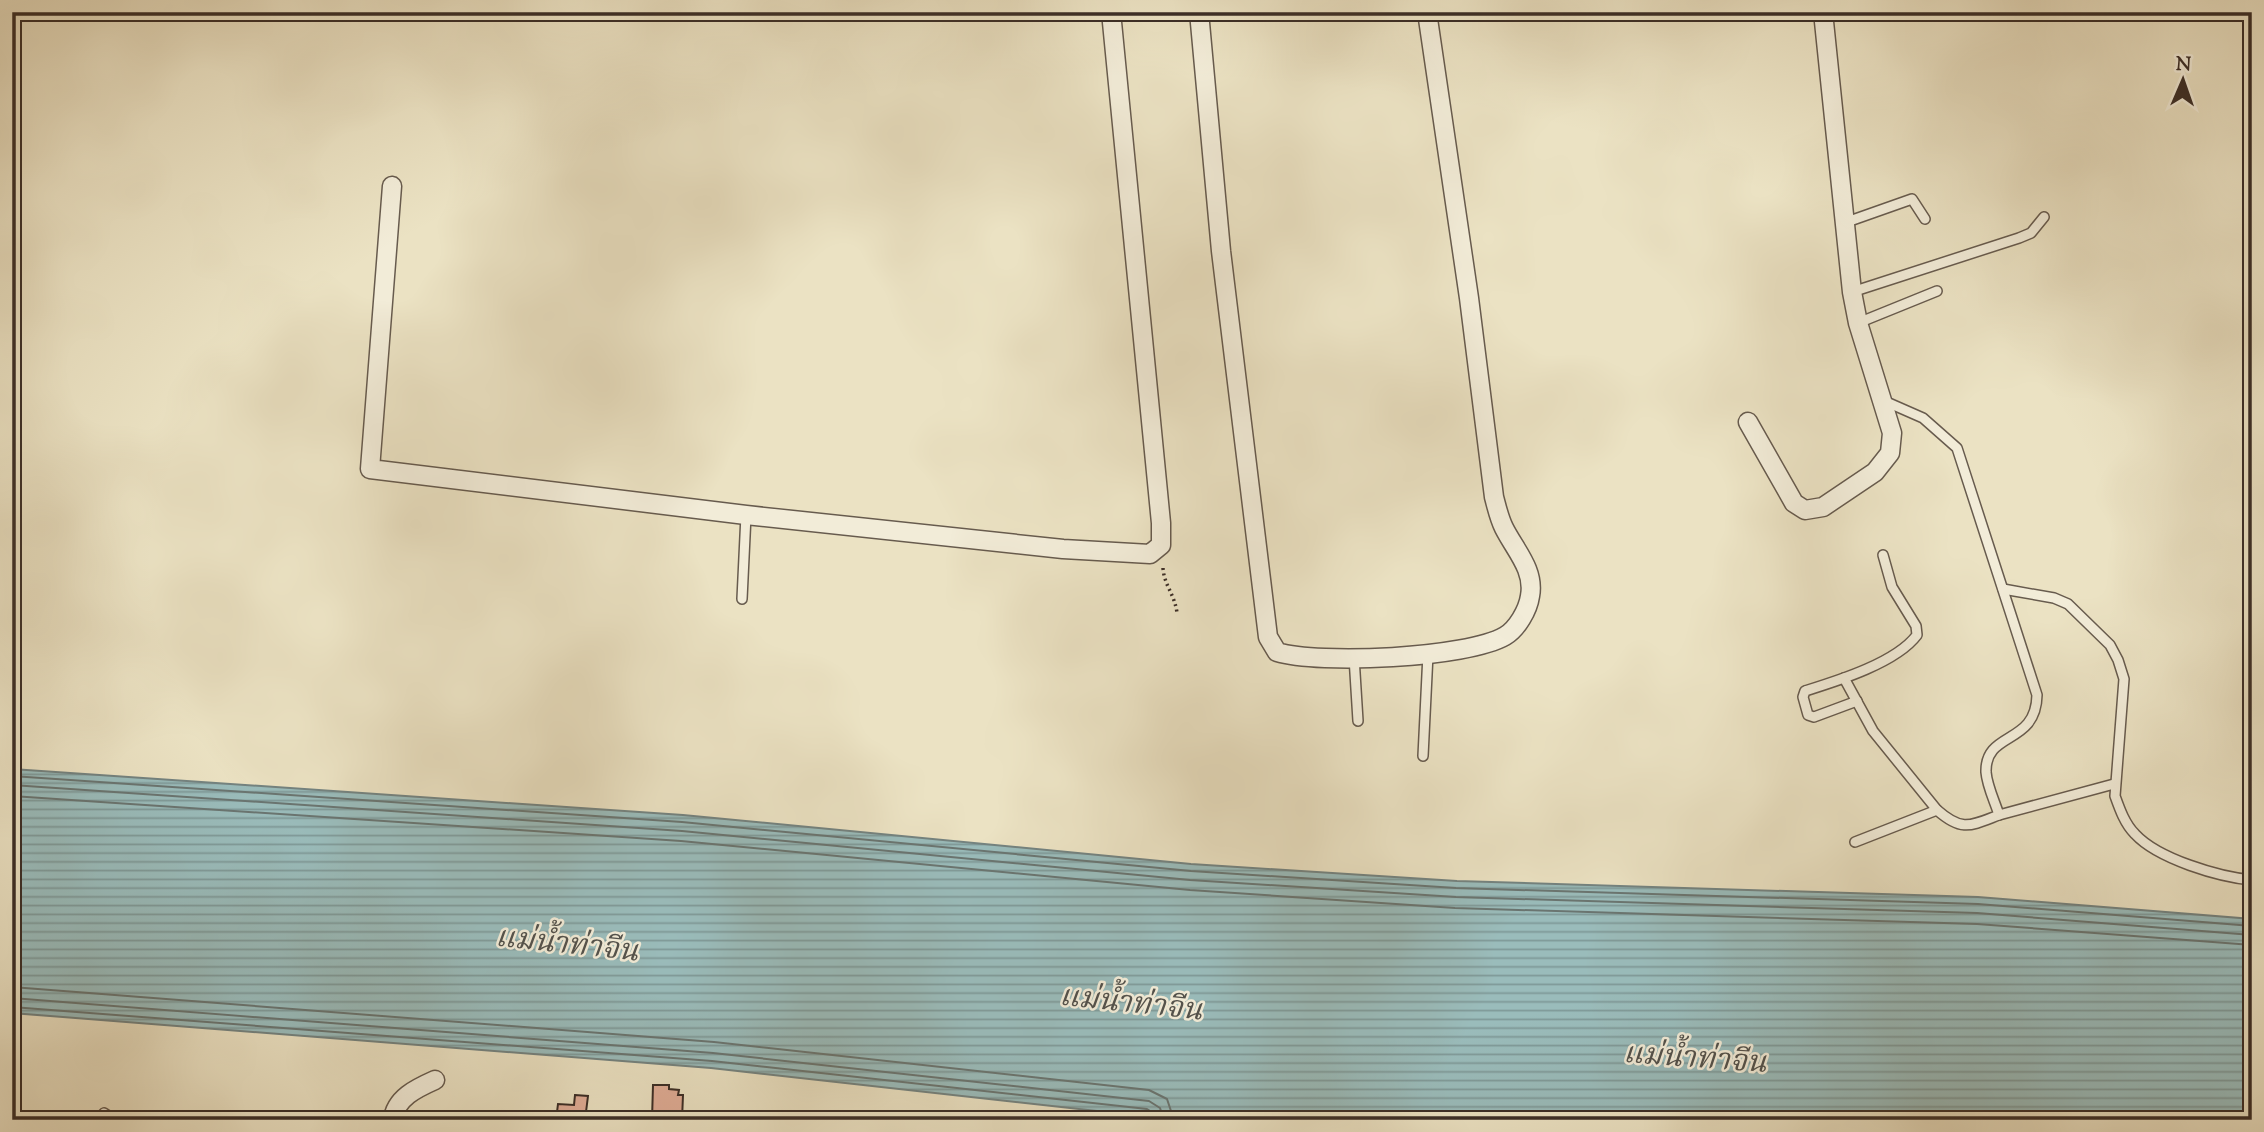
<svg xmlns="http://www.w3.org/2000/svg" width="2264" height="1132" viewBox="0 0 2264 1132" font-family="'Sorts Mill Goudy','Noto Serif Thai',serif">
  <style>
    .water { fill: url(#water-rules); stroke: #748380; stroke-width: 2 }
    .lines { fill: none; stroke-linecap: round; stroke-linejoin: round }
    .shore { stroke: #6a7571; stroke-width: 2 }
    .building { fill: #e0ad97; stroke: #3b2e27; stroke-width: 2 }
    .service-casing { stroke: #675b4e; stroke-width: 12 }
    .minor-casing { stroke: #675b4e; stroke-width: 21 }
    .path { stroke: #3b2e27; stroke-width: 3.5; stroke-dasharray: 2 3.5; stroke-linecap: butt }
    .service { stroke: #f2ecd8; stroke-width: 9 }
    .minor { stroke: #f2ecd8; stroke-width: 18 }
    .labels { text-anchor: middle; stroke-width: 5; stroke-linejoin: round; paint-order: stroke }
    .water-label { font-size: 30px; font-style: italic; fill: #53524c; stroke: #f2ecd8 }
  </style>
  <defs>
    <pattern id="water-rules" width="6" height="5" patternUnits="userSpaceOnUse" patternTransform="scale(1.75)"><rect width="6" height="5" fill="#9abcbb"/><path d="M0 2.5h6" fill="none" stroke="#7f9998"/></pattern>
  </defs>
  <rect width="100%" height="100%" fill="#ebe2c3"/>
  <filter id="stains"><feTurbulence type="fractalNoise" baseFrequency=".00286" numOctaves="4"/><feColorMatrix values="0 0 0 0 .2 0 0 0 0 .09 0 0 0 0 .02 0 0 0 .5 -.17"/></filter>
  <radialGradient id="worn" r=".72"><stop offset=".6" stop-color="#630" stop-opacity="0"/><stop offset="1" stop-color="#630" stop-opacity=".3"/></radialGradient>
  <polygon class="water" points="12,769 683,815 1191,864 1457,881 1978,897 2252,919 2252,1120 1178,1120 711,1068 12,1013"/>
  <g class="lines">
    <g class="shore">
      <polyline points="12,776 682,822 1191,871 1456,888 1978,904 2252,926"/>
      <polyline points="12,785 682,831 1190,880 1456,897 1977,913 2252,935"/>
      <polyline points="12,796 681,841 1190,890 1455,908 1977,924 2252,945"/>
      <polyline points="12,987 714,1042 1149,1090 1167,1099 1174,1120"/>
      <polyline points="12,998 713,1053 1149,1101 1160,1108 1164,1120"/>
      <polyline points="12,1007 712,1061 1147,1109 1153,1113 1155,1120"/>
    </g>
  </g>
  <g class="building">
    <polygon points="653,1085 669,1085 669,1089 679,1090 678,1095 683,1095 682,1120 652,1120"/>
    <polygon points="575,1095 588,1096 586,1112 598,1113 598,1120 556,1120 558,1104 574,1105"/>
  </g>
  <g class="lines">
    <g class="service-casing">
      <g id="service">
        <polyline points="1844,223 1912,199 1925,219"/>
        <polyline points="1852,292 2019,238 2031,233 2044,217"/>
        <polyline points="1858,323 1937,291"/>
        <path d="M2003 589 2054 598 2068 604 2110 645 2118 660 2124 679 2115 796C2120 810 2125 824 2135 834 2158 859 2219 877 2252 880"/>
        <polyline points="742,599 746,515"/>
        <polyline points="1354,657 1358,721"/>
        <path d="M1844 678 1873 731 1937 810C1962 832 1970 826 1999 815 1995 802 1987 786 1986 772 1985 730 2036 746 2037 695L1957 448 1923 418 1882 400"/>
        <path d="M1857 701 1814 717 1808 715 1803 697 1805 691C1837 681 1896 663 1917 635L1916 626 1892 587 1883 555"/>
        <polyline points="1423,756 1428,654"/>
        <polyline points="1999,815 2114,784"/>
        <polyline points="1855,842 1937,810"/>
        <polyline points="104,1113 115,1120"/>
      </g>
    </g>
    <g class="minor-casing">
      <g id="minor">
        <path d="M1199 12 1221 251 1268 637 1277 652C1319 665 1467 658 1505 636 1517 629 1528 610 1530 596 1535 570 1515 550 1504 528 1499 518 1497 508 1494 497L1469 298 1427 12"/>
        <polyline points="392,186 370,469 746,515 1063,549 1150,554 1161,545 1161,523 1111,12"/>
        <polyline points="1748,422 1794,503 1805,510 1823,507 1875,472 1890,453 1892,433 1858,323 1852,292 1823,12"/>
        <path d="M393 1120C395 1098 417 1088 435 1080"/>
      </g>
    </g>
    <path class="path" d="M1163 568C1164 585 1175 595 1177 613"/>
    <use href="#service" class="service"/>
    <use href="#minor" class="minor"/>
  </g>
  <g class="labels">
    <g class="water-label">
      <text transform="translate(567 943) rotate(6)" y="10">แม่น้ำท่าจีน</text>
      <text transform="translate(1131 1002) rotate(6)" y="10">แม่น้ำท่าจีน</text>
      <text transform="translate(1695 1057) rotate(4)" y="10">แม่น้ำท่าจีน</text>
    </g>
  </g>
  <rect width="2264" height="1132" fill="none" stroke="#ebe2c3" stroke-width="42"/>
  <rect x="14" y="14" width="2236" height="1104" fill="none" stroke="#3b2e27" stroke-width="3.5"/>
  <rect x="21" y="21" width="2222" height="1090" fill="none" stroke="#3b2e27" stroke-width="2"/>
  <g transform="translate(2183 80) rotate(2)" stroke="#f2ecd8" stroke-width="5" paint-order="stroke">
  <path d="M0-5L12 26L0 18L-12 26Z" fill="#3b2e27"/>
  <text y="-10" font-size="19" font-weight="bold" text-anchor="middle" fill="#3b2e27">N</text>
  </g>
  <rect width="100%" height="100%" filter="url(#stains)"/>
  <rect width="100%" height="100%" fill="url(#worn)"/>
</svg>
